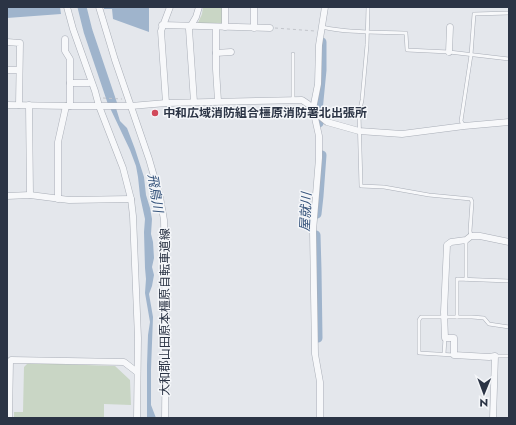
<svg xmlns="http://www.w3.org/2000/svg" width="516" height="425" viewBox="0 0 516 425" font-family="Jost,'Noto Sans JP',sans-serif">
  <style>
    .green { fill: #c9d6c5 }
    .water { fill: #9fb4cc }
    .lines { fill: none; stroke-linecap: round; stroke-linejoin: round }
    .river { stroke: #9fb4cc; stroke-width: 9 }
    .service-casing { stroke: #a9aeb7; stroke-width: 4 }
    .minor-casing { stroke: #a9aeb7; stroke-width: 7 }
    .path { stroke: #c2c5cb; stroke-width: 1; stroke-dasharray: 3 3; stroke-linecap: butt }
    .service { stroke: #f7f8fa; stroke-width: 3 }
    .minor { stroke: #f7f8fa; stroke-width: 6 }
    .poi-dot { fill: #d1495b; stroke: #f4f6f9; stroke-width: 1.5 }
    .labels { text-anchor: middle; stroke-width: 3; stroke-linejoin: round; paint-order: stroke }
    .poi-label { font-size: 12px; font-weight: bold; fill: #2b3445; stroke: #f4f6f9; text-anchor: start }
    .street-label { font-size: 12px; fill: #2b3445; stroke: #f4f6f9 }
    .water-label { font-size: 13px; font-style: italic; fill: #34527a; stroke: #f4f6f9 }
  </style>
  <rect width="100%" height="100%" fill="#e4e7ec"/>
  <g class="green">
    <polygon points="203,7 223,7 223,26 197,25 202,14"/>
    <polygon points="28,363 115,366 130,380 131,405 104,404 104,418 14,418 14,412 23,412 24,367"/>
  </g>
  <g class="water">
    <polygon points="7,7 60,7 61,14 7,18"/>
    <polygon points="104,7 149,7 149,32 113,19 112,9 104,9"/>
    <polygon points="111,92 120,121 127,128 135,149 144,177 146,195 150,208 152,219 151,234 153,242 154,258 152,267 154,275 152,286 149,294 153,317 151,369 151,405 156,418 147,418 147,365 148,335 150,322 145,293 146,279 145,268 144,232 145,219 140,196 138,177 136,166 130,150 111,110 108,97"/>
  </g>
  <g class="lines">
    <g class="river">
      <polyline points="82,7 88,31 113,105"/>
      <polyline points="319,123 318,111 322,70 322,42"/>
      <polyline points="317,214 319,196 322,155"/>
      <polyline points="316,235 317,270 318,338"/>
    </g>
    <g class="service-casing">
      <g id="service">
        <polyline points="368,7 367,45 362,100 359,114 361,186 384,187 429,195 471,199 472,202 470,231 471,236"/>
        <path d="M322 27C348 33 377 32 404 33H406L407 50 449 52 509 59"/>
        <polyline points="293,100 293,54"/>
        <polyline points="464,126 461,121 471,55 474,14 509,13"/>
        <polyline points="466,240 466,279"/>
        <polyline points="457,317 457,279 509,281"/>
        <polyline points="444,354 445,338"/>
        <polyline points="454,355 419,353 419,320 421,317 472,317 484,318 489,324 509,327"/>
        <polyline points="495,356 509,356"/>
      </g>
    </g>
    <g class="minor-casing">
      <g id="minor">
        <polyline points="67,7 73,29 95,91 99,106 123,168 131,199 133,216 138,338 137,418"/>
        <polyline points="99,7 115,60 149,159 160,197 164,220 166,323 165,418"/>
        <polyline points="254,7 254,28"/>
        <polyline points="162,25 270,28"/>
        <polyline points="216,27 216,69 218,101"/>
        <polyline points="225,27 225,7"/>
        <polyline points="65,39 65,51 70,59 70,106"/>
        <polyline points="7,42 20,43 19,105"/>
        <polyline points="449,52 450,27"/>
        <polyline points="216,53 231,52"/>
        <polyline points="7,70 19,70"/>
        <polyline points="70,83 89,83"/>
        <polyline points="194,102 189,29 196,17 199,7"/>
        <polyline points="166,103 161,31 170,7"/>
        <polyline points="7,105 70,106 131,106 166,103 302,100 308,104 316,113 327,122 359,131 402,134 464,126 509,122"/>
        <polyline points="29,105 30,195"/>
        <polyline points="7,196 30,195 69,200 131,199"/>
        <polyline points="58,199 58,142 66,106"/>
        <polyline points="9,418 10,361 11,360 124,362 137,372"/>
        <polyline points="320,418 320,382 315,354 313,231 319,158 319,136 313,109 318,84 319,45 325,7"/>
        <polyline points="493,418 495,356 489,357 454,355 454,338 445,338 444,312 447,245 451,242 466,240 471,236 480,236 509,242"/>
      </g>
    </g>
    <g class="path">
      <polyline points="275,28 315,31"/>
      <polyline points="103,98 122,99"/>
    </g>
    <use href="#service" class="service"/>
    <use href="#minor" class="minor"/>
  </g>
  <circle class="poi-dot" cx="155" cy="113" r="4"/>
  <g class="labels">
    <g class="poi-label">
      <text x="163" y="117">中和広域消防組合橿原消防署北出張所</text>
    </g>
    <g class="street-label">
      <text transform="translate(165 312) rotate(-90)" y="4">大和郡山田原本橿原自転車道線</text>
    </g>
    <g class="water-label">
      <text transform="translate(156 193) rotate(81)" y="5">飛鳥川</text>
      <text transform="translate(305 212) rotate(-87)" y="5">屋就川</text>
    </g>
  </g>
  <rect width="516" height="425" fill="none" stroke="#2b3445" stroke-width="16"/>
  <g transform="translate(484 393) rotate(181)" stroke="#f4f6f9" stroke-width="3" paint-order="stroke">
  <path d="M0-3L7 15L0 10L-7 15Z" fill="#2b3445"/>
  <text y="-6" font-size="11" font-weight="bold" text-anchor="middle" fill="#2b3445">N</text>
  </g>
</svg>
